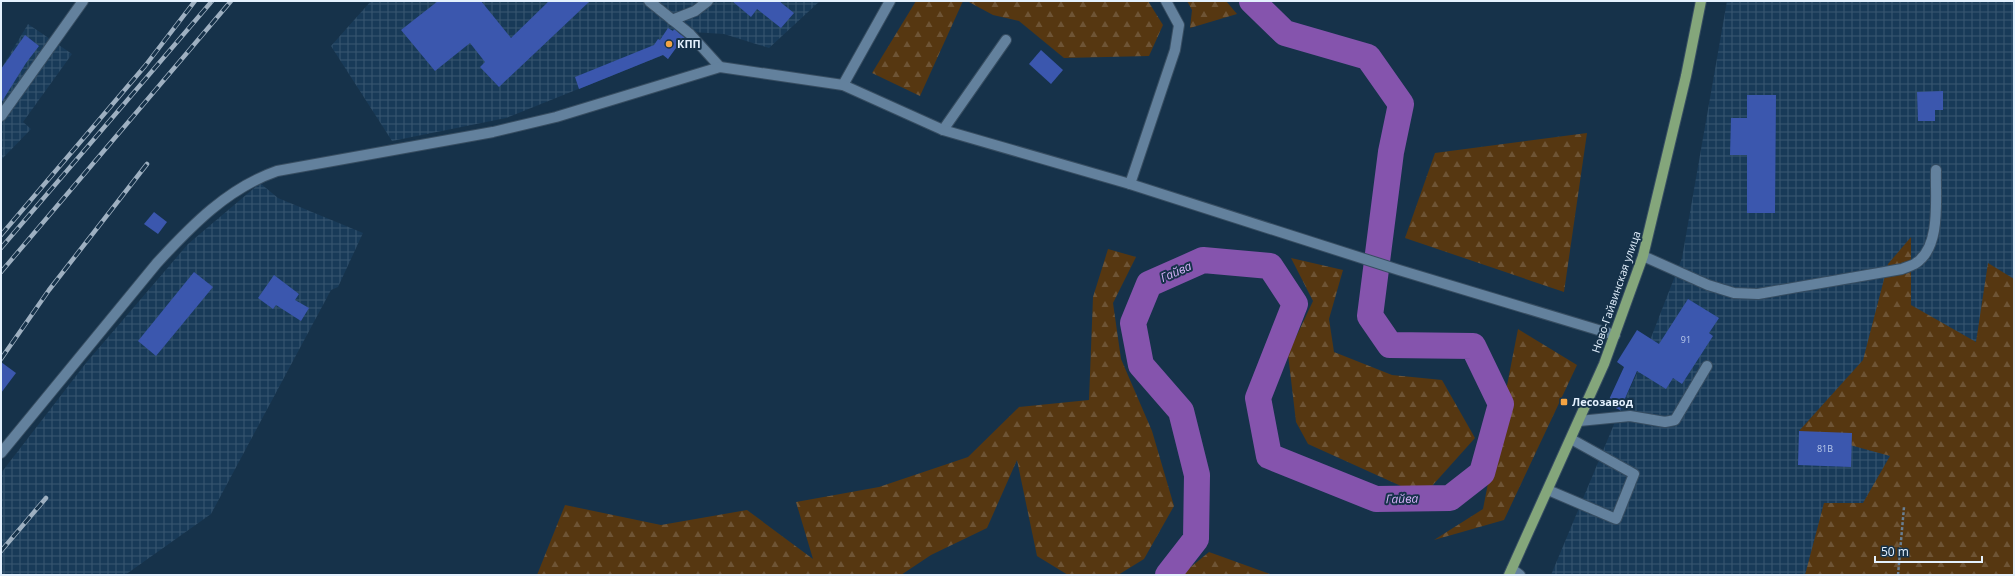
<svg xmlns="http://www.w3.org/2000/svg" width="2015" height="576" viewBox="0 0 2015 576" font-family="'Open Sans',sans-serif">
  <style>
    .industrial { fill: url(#industrial-grid) }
    .forest { fill: url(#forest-firs) }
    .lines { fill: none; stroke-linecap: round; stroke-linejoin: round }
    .river { stroke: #8554ad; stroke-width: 26 }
    .building { fill: #3b57ae }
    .minor-casing { stroke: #374d61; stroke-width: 12 }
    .major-casing { stroke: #374d61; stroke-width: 12 }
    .path { stroke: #697f93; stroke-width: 2.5; stroke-dasharray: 3 2; stroke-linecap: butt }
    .minor { stroke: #63819d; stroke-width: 10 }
    .major { stroke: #84a67b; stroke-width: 10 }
    .rail-casing { stroke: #9eb0c1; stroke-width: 4.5 }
    .rail { stroke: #16324a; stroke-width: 3; stroke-dasharray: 9; stroke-linecap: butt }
    .poi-dot { fill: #f4a443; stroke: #16324a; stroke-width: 1.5 }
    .labels { text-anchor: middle; stroke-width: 4; stroke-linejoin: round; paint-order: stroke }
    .number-label { font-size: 9px; fill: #bacaea }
    .poi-label { font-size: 11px; font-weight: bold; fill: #e4f1fe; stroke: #16324a; text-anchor: start }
    .street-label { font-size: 11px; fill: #e4f1fe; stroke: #16324a }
    .water-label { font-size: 12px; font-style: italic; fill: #d5b1f7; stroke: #16324a }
  </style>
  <defs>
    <pattern id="industrial-grid" width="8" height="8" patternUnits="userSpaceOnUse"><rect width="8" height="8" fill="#183a58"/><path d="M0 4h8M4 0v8" fill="none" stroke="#395771"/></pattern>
    <pattern id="forest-firs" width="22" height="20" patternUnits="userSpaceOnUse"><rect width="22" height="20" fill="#563711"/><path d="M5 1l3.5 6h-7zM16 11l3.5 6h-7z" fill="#6e5435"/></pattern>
  </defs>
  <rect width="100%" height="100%" fill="#16324a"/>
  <g class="industrial">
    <polygon points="371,1 820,1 769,48 724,34 692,32 679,50 675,48 668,59 663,55 506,118 392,141 331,46"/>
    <polygon points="1727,1 2014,1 2014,575 1551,575 1620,410 1638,371 1682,258"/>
    <polygon points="28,24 72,54 23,122 31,129 1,160 1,69"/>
    <polygon points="260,183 278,198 363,233 338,287 331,290 211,514 125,575 1,575 1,473 86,363 188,244"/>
  </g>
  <g class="forest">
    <polygon points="916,1 963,1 920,96 872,73"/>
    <polygon points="967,1 1148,1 1163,25 1149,56 1064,58 1019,21 993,15"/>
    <polygon points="1187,1 1226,1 1237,14 1190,28 1192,10"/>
    <polygon points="1587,133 1564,292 1405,238 1435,153"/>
    <polygon points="1911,237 1911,305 1976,342 1988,263 2014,279 2014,575 1805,575 1824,503 1863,503 1890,456 1799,431 1863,360 1888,264"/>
    <polygon points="1108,249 1136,257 1113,303 1121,359 1152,431 1174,506 1144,559 1118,575 1068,575 1037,556 1017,460 987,528 931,555 901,575 537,575 565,505 661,525 747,510 813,559 796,502 879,487 968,457 1019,407 1089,400 1093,297"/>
    <polygon points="1291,258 1343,270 1329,319 1334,352 1392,375 1442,380 1475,438 1423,496 1308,444 1296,422 1288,354 1313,301"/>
    <polygon points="1518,329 1577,365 1504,520 1434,540 1483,509"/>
    <polygon points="1209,552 1273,575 1181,575"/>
  </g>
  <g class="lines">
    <polyline class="river" points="1168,575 1196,539 1197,475 1181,411 1141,365 1133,323 1149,284 1203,260 1270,266 1295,304 1258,398 1269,456 1376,499 1450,498 1482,473 1501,404 1473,346 1390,345 1370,316 1391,152 1401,104 1368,57 1285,33 1252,1"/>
  </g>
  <g class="building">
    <polygon points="438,1 481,1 511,38 549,1 590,1 499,87 480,67 485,62 470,43 435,71 401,30"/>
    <polygon points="732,1 779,1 794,13 781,28 757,9 751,17"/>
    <polygon points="668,28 673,31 674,29 686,39 679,50 676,48 668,59 663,55 579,89 575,77 654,45 658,39 660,40"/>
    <polygon points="25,35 39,46 26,63 1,103 1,69"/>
    <polygon points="1041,50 1063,70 1051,84 1029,64"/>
    <polygon points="1943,91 1943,110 1935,110 1935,121 1918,121 1917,92"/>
    <polygon points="1747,95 1776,95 1775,213 1747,213 1747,155 1730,155 1731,118 1747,118"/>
    <polygon points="154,212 167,222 158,234 144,224"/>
    <polygon points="194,272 213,287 156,356 138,341"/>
    <polygon points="274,275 299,294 295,300 309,308 301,321 276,305 273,309 258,298"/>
    <polygon points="1688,299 1719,318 1709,333 1713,336 1682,384 1673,378 1666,389 1637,371 1620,410 1607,404 1624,367 1617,362 1637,330 1659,344"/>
    <polygon points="1,362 16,373 1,393"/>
    <polygon points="1799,431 1852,433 1851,467 1798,465"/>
  </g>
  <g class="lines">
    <g class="minor-casing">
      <g id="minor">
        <polyline points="649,1 690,34 720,67"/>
        <polyline points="672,20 695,11 708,1"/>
        <polyline points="843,85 890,1"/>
        <polyline points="1,116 83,1"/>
        <polyline points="943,130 1006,40"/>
        <polyline points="1130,184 1175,50 1179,25 1166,1"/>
        <path d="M1643 256 1708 285 1734 293 1758 294 1902 269C1906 267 1912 266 1916 263 1942 246 1935 197 1936 170"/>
        <polyline points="1579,421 1630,416 1665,422 1675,420 1707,366"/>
        <path d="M1 453 157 263C192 225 228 188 277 171L493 132 556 117 720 67 843 85 943 130 1130 184 1399 270 1615 335"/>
        <polyline points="1548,490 1616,519 1634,474 1571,439"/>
        <polyline points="1512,569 1520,575"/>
      </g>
    </g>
    <g class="major-casing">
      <polyline id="major" points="1509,575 1604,364 1643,256 1686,76 1701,1"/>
    </g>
    <polyline class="path" points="1898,575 1904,507"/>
    <use href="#minor" class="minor"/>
    <use href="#major" class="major"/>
    <g class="rail-casing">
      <g id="rail">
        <polyline points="1,235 145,66 195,1"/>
        <polyline points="1,248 212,1"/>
        <polyline points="1,272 231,1"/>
        <polyline points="1,359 49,290 147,164"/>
        <polyline points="1,551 46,498"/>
      </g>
    </g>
    <use href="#rail" class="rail"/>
  </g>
  <g class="poi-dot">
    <circle cx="669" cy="44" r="4"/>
    <rect x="1560" y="398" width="8" height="8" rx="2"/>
  </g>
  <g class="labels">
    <g class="number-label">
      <text x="1686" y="343">91</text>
      <text x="1825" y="452">81В</text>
    </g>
    <g class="poi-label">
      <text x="677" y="48">КПП</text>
      <text x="1572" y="406">Лесозавод</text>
    </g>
    <g class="street-label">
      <text transform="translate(1616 292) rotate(-71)" y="4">Ново-Гайвинская улица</text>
    </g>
    <g class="water-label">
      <text transform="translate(1176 272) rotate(-24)" y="4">Гайва</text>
      <text transform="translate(1402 499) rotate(-1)" y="4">Гайва</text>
    </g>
  </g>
  <rect width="2015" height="576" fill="none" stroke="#e4f1fe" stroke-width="4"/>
  <path d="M1875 556v6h107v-6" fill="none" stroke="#e4f1fe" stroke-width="2"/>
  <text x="1881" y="556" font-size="12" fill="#e4f1fe" stroke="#16324a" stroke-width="3" paint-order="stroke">50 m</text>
</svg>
